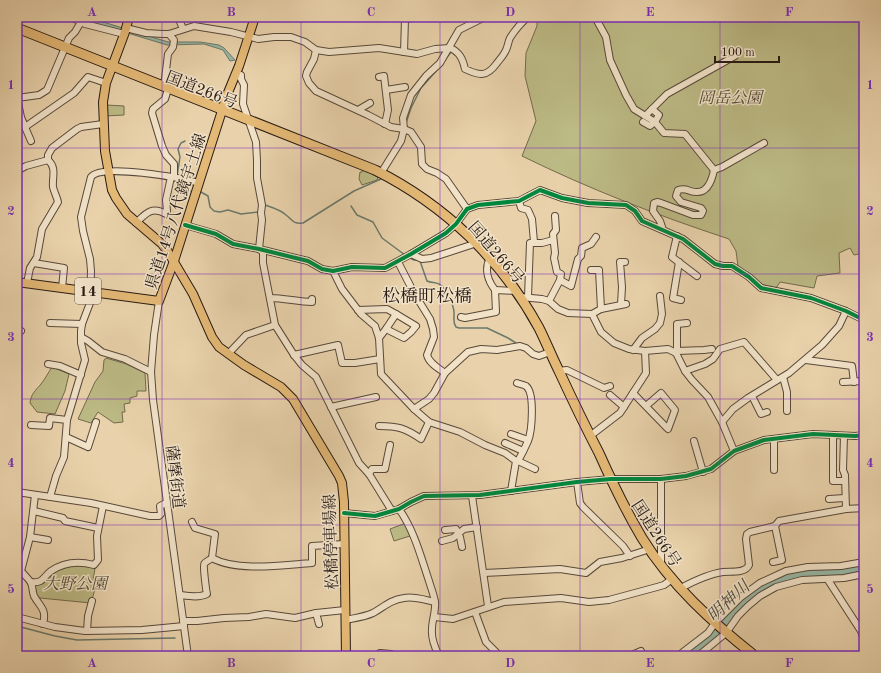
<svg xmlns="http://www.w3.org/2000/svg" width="881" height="673" viewBox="0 0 881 673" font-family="'Old Standard TT','Noto Serif JP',serif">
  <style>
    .green { fill: #bcba85; stroke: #726a4c }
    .water { fill: #98b8a6; stroke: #6b796c }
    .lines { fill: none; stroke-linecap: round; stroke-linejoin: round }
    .stream { stroke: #6b796c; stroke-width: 1.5 }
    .river { stroke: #98b8a6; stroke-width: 8 }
    .minor-casing { stroke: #58493a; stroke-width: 8 }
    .major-casing { stroke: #281b14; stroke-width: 10 }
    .highway-casing { stroke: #281b14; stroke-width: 11 }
    .minor { stroke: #f1e2c8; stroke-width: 6 }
    .major { stroke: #e4b976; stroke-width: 8 }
    .highway { stroke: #e4b976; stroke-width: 9 }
    .cycleway-casing { stroke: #f1e2c8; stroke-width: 6 }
    .cycleway { stroke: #00873e; stroke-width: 4 }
    .grid { fill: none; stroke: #7b2cbf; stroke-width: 1; stroke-opacity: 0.55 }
    .labels { text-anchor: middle; stroke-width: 3; stroke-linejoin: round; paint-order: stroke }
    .shield { fill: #f1e2c8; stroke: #64574a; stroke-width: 1 }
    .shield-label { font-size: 15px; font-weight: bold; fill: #281b14 }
    .street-label { font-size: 16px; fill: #281b14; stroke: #f1e2c8 }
    .park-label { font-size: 16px; font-style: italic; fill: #544b36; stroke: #f1e2c8 }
    .water-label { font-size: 17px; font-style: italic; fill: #4a4a40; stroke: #f1e2c8 }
    .quarter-label { font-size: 18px; fill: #281b14; stroke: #f1e2c8 }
    .neatline { fill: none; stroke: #7b2cbf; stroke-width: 1.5 }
    .grid-label { font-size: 13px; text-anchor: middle; font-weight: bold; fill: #7b2cbf }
  </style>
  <rect width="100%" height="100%" fill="#e9d2ab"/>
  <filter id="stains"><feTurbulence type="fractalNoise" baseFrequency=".005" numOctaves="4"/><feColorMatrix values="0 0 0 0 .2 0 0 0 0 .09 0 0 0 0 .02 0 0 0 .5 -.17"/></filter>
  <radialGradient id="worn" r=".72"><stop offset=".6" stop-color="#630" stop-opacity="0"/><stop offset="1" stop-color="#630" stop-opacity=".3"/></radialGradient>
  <g class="green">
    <path d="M537 17H864V253L854 255 850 248 839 253 840 273 817 276 814 288 780 282 776 288 763 285 738 266 736 251 729 239C659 216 589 189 522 156L536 121 525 76 526 53 537 26Z"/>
    <polygon points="106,105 124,106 124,115 105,116"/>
    <polygon points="363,170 378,177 377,180 362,185 359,179 360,172 362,172"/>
    <polygon points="106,358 126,364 145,373 146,391 137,391 137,396 130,398 130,403 124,404 125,412 122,412 123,422 114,423 98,412 91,423 78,419 95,382 103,371 104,360"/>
    <path d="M52 367 69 374 65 391 55 414 37 412 30 403C31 394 35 391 41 384 45 379 48 373 52 367Z"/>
    <polygon points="406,523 410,536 394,541 390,529"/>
    <polygon points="75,565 89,566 95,568 92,588 95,589 91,603 40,598 39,600 34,590 35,585 58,570"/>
  </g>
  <polygon class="water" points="74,17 87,17 168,42 200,42 219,45 224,48 235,60 230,61 223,50 204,44 167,45 121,31 92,24"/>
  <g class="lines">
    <g class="stream">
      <polyline points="444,61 451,52"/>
      <polyline points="406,123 411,108 421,88 438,69"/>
      <polyline points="177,176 180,157 178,149 181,143 185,141"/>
      <polyline points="178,180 184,189 192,192"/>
      <polyline points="201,192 208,196 210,207 214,211 220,212 228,210 241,214 258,212 260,211"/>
      <path d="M265 205C271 207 281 210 286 215 293 220 292 224 303 223L354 191 381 179"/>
      <polyline points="351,206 357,215 373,222 382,238 405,255"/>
      <polyline points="408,257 414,260 417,260"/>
      <path d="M420 261 427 281C431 283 436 282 439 284 446 288 455 307 454 315 454 320 453 323 456 327L459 328H487L508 338 516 343"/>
      <polyline points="17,626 55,636 77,640 175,638"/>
    </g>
    <polyline class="river" points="688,656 713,636 737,609 748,598 767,586 787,577 797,575 846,572 864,568"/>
    <g class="minor-casing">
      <g id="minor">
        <polyline points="71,17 85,24 124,34"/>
        <polyline points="178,17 183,29"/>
        <polyline points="595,17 606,37 610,60 626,95 634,109 655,122 664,133 685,134 714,170 722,167 764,143"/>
        <path d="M126 28 146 33 163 34H169L194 26 231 32 258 39 274 37H291L305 42 316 50 329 52 379 48 417 54 435 49 450 48C460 52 463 60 465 69 480 76 487 77 497 63 500 59 504 55 506 50 508 46 508 42 510 38 515 30 521 23 528 17"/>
        <polyline points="316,50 314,59 307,72 306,76 309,83 316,91 368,115 391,127 404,129 411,132 421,147 422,164 427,169 437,173 446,179 467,209"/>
        <polyline points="404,52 405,19 419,17"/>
        <polyline points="236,73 241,75 241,79 244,85 243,104 256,142 257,160 257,178 262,205 261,213 262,220 259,249 263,252 263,263 275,325 294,355 302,365 316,377 359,463 369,474 392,511"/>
        <polyline points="379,77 384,76 388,110 385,124"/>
        <polyline points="164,87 168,54 173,47 174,40 169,34"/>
        <polyline points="168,89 165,99 153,109 152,113 162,146 166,155 174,164 174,177"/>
        <polyline points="386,90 405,87"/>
        <polyline points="358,110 370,103"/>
        <polyline points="645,116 667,94 735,56"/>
        <polyline points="643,122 650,126 655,122 659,115 652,109"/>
        <polyline points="25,127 21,117 17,98 39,95 47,90 69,38 75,32 81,22"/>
        <polyline points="31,141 25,127 74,93 88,77 106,83"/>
        <polyline points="17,171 26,166 48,160"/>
        <polyline points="381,173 401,141 404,129 403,118 411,95 426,76 440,63 459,30 485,17"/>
        <polyline points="519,201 521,208 528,210 532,219 534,242"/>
        <polyline points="555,216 556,230 553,234 555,253 554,258 557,272 561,274 560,280"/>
        <path d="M136 223C146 213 152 206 166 214L167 211 166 200 171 177"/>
        <polyline points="185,225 216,234 233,244 259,249 308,261 322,269 333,271 352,267 385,268 411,254 446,233 456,224 467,209 478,205 519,201 540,190 562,198 588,203 626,205 635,211 642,221 683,239 715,264 723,266 732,266 749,277 761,288 811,298 846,311 864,320"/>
        <path d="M663 230 660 221 653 211 654 203 657 202 661 203 693 215H701L703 211 701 208 681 202 676 196 678 190C688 187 687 192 696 192 708 193 712 180 714 170"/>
        <polyline points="677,236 672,257 697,276"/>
        <polyline points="411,254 422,259 431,258 477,243"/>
        <path d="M490 258C484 269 488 281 495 290"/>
        <path d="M398 262 414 293 430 319 433 329 434 337 427 355C429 363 438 368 445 373"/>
        <polyline points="679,262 673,298 681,300"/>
        <polyline points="34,263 64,268 62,288"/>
        <polyline points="591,270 599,270 601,309"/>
        <polyline points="333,271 342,289 361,314 375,326 379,338 381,374 414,409 429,422 460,432 485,445 505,453 516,461 511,491"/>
        <path d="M27 283 30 268 37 257 42 229 58 202C57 197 54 192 53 187 52 177 57 168 48 160V155L52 148 77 129 81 127 103 124"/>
        <polyline points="520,297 542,299 549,301 558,309 568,313 592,314 601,332 614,343 629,349 645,351 668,349 676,353 685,371 692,380 708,397 722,422 734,451"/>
        <polyline points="528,297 530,243 542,243 553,240"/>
        <path d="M270 298C285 298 298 302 312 302V299"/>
        <polyline points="159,301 154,335 151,372 153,400 188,656"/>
        <polyline points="549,301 560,280 571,286 578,259 581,256 582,248 591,244 596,237"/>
        <polyline points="621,304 622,287 620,262 625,262"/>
        <polyline points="358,310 387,309 396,314 386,329 379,338"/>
        <polyline points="592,314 601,309 626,304"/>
        <polyline points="461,317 465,318 496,312 495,290 516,291"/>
        <polyline points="50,323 82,324"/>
        <polyline points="17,328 21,331"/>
        <polyline points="386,329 404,338 411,332 416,326 396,314"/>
        <polyline points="81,337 88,341 102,352 125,359 151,372"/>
        <polyline points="633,350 642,338 655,329 660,323 662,314 660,296"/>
        <polyline points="677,351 704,350 712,349"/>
        <polyline points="676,353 677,351 677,324 687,323"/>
        <polyline points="228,354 246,335 275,325"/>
        <polyline points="294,355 338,345 342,363 355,363 380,359"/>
        <polyline points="806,360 852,366 854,382"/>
        <polyline points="48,364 60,366 81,375"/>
        <polyline points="558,371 567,370 604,388 610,386"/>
        <polyline points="685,371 705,364 713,359 720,349 744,342 777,380"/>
        <polyline points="783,377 787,392 787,411"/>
        <polyline points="843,382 864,381"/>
        <polyline points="17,383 18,382"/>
        <path d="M517 383C520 384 524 385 526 386 535 393 532 431 528 441 525 448 522 454 518 461"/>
        <polyline points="633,393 668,429 675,410 661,393 646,406"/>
        <polyline points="610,395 624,407"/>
        <polyline points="752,396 761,414 767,412"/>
        <polyline points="331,407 376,397"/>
        <polyline points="414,409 429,399 434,393 445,373 468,352 481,349 497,350 520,346 526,348 533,354 539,356 550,352"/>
        <polyline points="722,422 733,409 748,398 789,373 822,345 839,326 846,311"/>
        <polyline points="31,425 49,426 50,418 67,420"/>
        <path d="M379 426C398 426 405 428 421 439L429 422"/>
        <polyline points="511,434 528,440"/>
        <polyline points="833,435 833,481 845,481"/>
        <polyline points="590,436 620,413 646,373 645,351"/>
        <polyline points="844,436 843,470 845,475 846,509 864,508"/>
        <polyline points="66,437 88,447 96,422"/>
        <polyline points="774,439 774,470"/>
        <polyline points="694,441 703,472"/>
        <polyline points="505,443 523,451"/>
        <polyline points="516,461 518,461 535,469"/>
        <polyline points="369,474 372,469 385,469 390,445"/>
        <polyline points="661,479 661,564"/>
        <polyline points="577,482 580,503 583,507 623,546 630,556"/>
        <polyline points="17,492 91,503 150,516 159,516 161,514 160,506 166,503"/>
        <path d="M35 495 30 537 21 571C24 575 29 579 31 583 33 587 32 591 34 596 40 607 47 609 43 624"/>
        <polyline points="472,496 488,606"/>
        <path d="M50 497 56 476 64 457 67 420 85 360 81 343V331L82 324 90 303 91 271 90 259 83 231 81 217 91 177C101 163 182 178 199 183"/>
        <polyline points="829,499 845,498"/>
        <path d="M399 509C414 530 421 557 429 581 431 588 434 595 435 602 436 611 432 620 432 629 431 638 435 648 439 656"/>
        <polyline points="34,511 63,518 65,521 98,528"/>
        <polyline points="344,513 375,516 399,509 411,502 424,496 480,495 577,482 611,479 661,479 686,476 711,469 734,451 764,440 813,434 855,436 864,435"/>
        <path d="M192 522 195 528 215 534 212 558C237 572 283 565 312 563V546L344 544"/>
        <polyline points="445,530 456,529 460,537 462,547"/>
        <polyline points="30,537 48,540"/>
        <polyline points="442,541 453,538 464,529 477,527"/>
        <polyline points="773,562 782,560 775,526 779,521 846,509"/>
        <polyline points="484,573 560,569 586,573 600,562 622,558 650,549"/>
        <polyline points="828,580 861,631 864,639"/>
        <path d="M31 582C43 584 43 577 51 571 64 562 79 561 94 565L98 560 97 536 103 506"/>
        <path d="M681 588C694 581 708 574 723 572 730 571 745 574 749 565L746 539 747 534 750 532 775 526"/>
        <path d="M180 595C188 596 199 598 207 594 206 590 203 565 204 564 206 561 210 560 212 558"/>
        <polyline points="475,612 486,642 500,656"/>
        <polyline points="316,613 319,624"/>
        <polyline points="17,617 55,627 85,631 142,630 184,626"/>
        <polyline points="435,617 453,619 504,602 561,598 589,602 609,600 657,587 664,585 672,579"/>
        <path d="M345 620C355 618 364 617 373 613 384 607 390 600 404 598 414 596 425 600 435 602"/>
        <polyline points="183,621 197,621 224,618 249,617 266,614 295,618 316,613 345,610"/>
        <polyline points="87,631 88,616 92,601"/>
        <polyline points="380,653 391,654 393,656"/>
        <polyline points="630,656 641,651"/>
        <polyline points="678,656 708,633 715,623 741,597 760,583 786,571 808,567 841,566 864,562"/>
        <polyline points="698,656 726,633 738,616 748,606 760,596 776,587 802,580 844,578 864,574"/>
      </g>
    </g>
    <g class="major-casing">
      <g id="major">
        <polyline points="129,17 125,32 106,83 103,102 105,151 112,190 116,198 127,214 162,244 168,252 193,294 212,337 219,347 244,365 281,387 293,399 339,476 342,483 344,502 346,656"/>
        <polyline points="17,282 159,301 174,261 227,95 239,66 255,17"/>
      </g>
    </g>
    <g class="highway-casing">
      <path id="highway" d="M17 28 375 170C445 205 502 260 539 328 546 342 552 357 559 371 572 399 585 426 599 453 612 482 626 511 642 538 671 585 712 622 755 656"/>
    </g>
    <use href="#minor" class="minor"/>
    <use href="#major" class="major"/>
    <use href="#highway" class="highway"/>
    <g class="cycleway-casing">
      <g id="cycleway">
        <polyline points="185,225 216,234 233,244 259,249 308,261 322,269 333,271 352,267 385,268 411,254 446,233 456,224 467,209 478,205 519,201 540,190 562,198 588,203 626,205 635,211 642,221 683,239 715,264 723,266 732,266 749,277 761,288 811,298 846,311 864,320"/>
        <polyline points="344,513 375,516 399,509 411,502 424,496 480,495 577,482 611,479 661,479 686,476 711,469 734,451 764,440 813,434 855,436 864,435"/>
      </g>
    </g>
    <use href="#cycleway" class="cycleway"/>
  </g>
  <path class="grid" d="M162 17V656M301 17V656M440 17V656M580 17V656M720 17V656M17 148H864M17 274H864M17 399H864M17 525H864"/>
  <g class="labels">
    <rect class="shield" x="75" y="278" width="26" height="26" rx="3"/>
    <g class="shield-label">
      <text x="88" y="296">14</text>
    </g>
    <g class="street-label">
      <text transform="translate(202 89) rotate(21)" y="6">国道266号</text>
      <text transform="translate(175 211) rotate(-72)" y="6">県道14号八代鏡宇土線</text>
      <text transform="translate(497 252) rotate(49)" y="6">国道266号</text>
      <text transform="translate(176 477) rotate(83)" y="6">薩摩街道</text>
      <text transform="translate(657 533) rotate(57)" y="6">国道266号</text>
      <text transform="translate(330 542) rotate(-92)" y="6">松橋停車場線</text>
    </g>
    <g class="park-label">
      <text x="730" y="103">岡岳公園</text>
      <text x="75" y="589">大野公園</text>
    </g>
    <g class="water-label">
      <text transform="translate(728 601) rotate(-43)" y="6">明神川</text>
    </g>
    <g class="quarter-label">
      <text x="427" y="302">松橋町松橋</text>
    </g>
  </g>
  <rect width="881" height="673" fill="none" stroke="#e9d2ab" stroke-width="44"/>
  <path d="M715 56v6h64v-6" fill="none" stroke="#281b14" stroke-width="2"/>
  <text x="721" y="56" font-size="12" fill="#281b14" stroke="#f1e2c8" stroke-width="3" paint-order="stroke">100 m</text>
  <rect x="22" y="22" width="837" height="629" class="neatline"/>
  <g class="grid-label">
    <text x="92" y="16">A</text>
    <text x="231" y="16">B</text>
    <text x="371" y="16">C</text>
    <text x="510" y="16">D</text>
    <text x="650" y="16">E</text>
    <text x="789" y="16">F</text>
    <text x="11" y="89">1</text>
    <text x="870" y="89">1</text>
    <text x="11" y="215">2</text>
    <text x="870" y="215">2</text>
    <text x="11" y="341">3</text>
    <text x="870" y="341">3</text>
    <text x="11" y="467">4</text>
    <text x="870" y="467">4</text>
    <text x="11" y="593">5</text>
    <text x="870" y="593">5</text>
    <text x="92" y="667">A</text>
    <text x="231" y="667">B</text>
    <text x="371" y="667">C</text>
    <text x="510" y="667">D</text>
    <text x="650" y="667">E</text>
    <text x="789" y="667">F</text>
  </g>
  <rect width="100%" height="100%" filter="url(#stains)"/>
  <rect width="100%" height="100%" fill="url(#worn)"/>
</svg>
